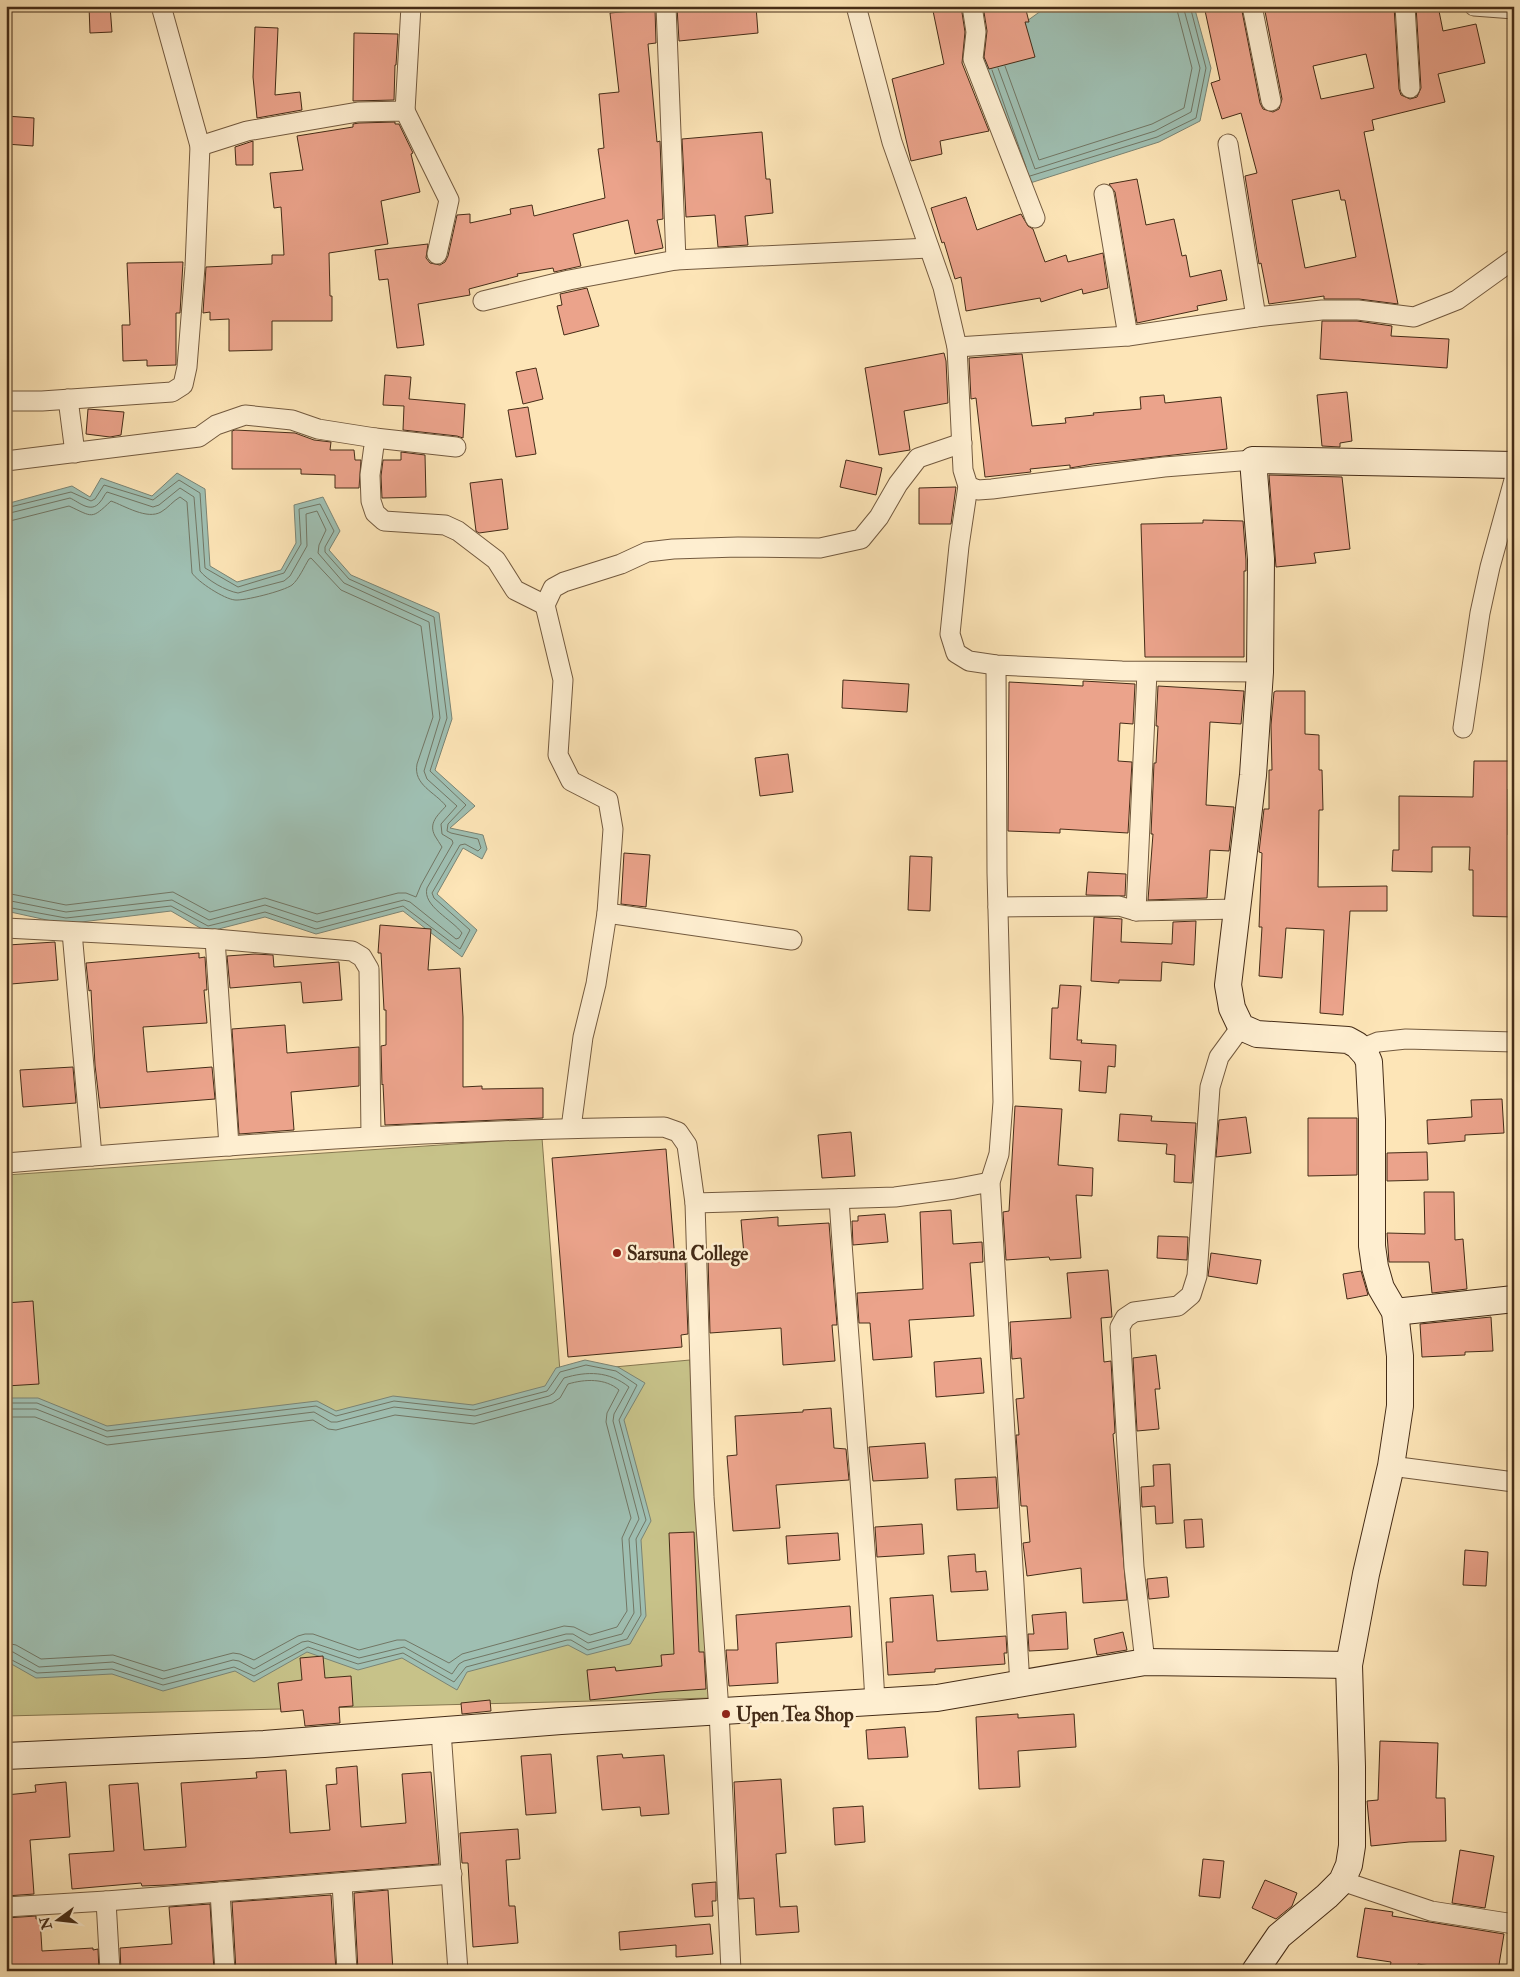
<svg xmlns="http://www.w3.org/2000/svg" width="1520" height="1977" viewBox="0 0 1520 1977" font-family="'IM FELL Double Pica',serif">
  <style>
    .green { fill: #c7c289; stroke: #867750 }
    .water { fill: #9fbfb2; stroke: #7b8474 }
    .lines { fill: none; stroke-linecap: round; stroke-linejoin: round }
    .shore { stroke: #727664; stroke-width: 1 }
    .building { fill: #eba38b; stroke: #452c17; fill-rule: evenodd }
    .street-casing { stroke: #735a3f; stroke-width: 21 }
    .secondary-casing { stroke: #452c17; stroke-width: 28 }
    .street { stroke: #feeed0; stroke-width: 19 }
    .secondary { stroke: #feeed0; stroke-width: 26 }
    .poi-dot { fill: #8f2418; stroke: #feeed0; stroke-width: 2 }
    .labels { text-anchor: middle; stroke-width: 5; stroke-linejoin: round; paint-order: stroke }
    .poi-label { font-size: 19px; font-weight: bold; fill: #452c17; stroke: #feeed0; text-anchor: start }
  </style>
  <rect width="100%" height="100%" fill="#fde5b7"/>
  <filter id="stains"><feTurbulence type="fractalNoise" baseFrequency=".004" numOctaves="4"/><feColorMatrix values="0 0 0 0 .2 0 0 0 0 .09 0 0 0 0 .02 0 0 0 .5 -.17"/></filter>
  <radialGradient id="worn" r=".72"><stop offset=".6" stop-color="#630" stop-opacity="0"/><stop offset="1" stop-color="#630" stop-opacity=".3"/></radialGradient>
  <polygon class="green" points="542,1138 560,1372 690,1360 712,1698 6,1716 6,1175"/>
  <g class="water">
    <polygon points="1045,6 1194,6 1211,68 1200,121 1159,142 1027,184 981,54 1045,8"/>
    <polygon points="177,473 205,489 210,566 237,582 281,570 296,543 294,505 323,497 340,531 329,550 351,575 439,613 452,719 435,770 475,806 450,828 483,835 487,849 482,859 463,848 437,894 477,930 462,957 403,911 316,934 265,917 207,932 171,911 65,924 6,911 6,504 72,486 90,497 101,478 152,496"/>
    <polygon points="585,1360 618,1367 645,1383 624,1420 651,1521 641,1540 646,1616 630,1644 587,1655 568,1645 467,1672 457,1690 402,1658 358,1670 307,1652 254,1682 235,1671 163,1691 112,1674 36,1678 8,1662 6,1655 6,1398 38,1398 107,1426 317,1401 336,1411 393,1396 473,1405 545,1386 556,1368"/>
  </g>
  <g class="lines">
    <g class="shore">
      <polyline points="1005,66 1039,160 1152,124 1184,108 1192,68 1176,6"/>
      <polyline points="998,68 1035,169 1155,131 1191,112 1200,68 1183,6"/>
      <polyline points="992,70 1026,167"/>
      <polyline points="1030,176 1157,137 1196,118 1206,68 1190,6"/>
      <polyline points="6,508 71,492 91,501 95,499 104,485 153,500 179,480 200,493 205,568 238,587 284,573 301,544 299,509 320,504 334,531 325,547 325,552 349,579 434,617 447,718 430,771 466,805 448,824 447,831 451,833 478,839 481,848 478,851 465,844 460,845 432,893 434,898 470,930 460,949 403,906 316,929 265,912 208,926 171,906 66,918 6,907"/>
      <path d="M6 514 70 498C79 502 91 514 100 502 103 499 104 495 107 492L153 507 159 505 180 488 194 497 200 571C207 580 226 591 238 593L284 581 290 576 307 546 306 514 317 511 326 530 319 545 318 553 344 583 429 622 440 718 424 771 427 779 457 806 441 824 442 834 452 840 453 843 427 888C422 906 453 920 462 933L459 938 456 939 410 902 404 900 317 922 265 905 209 920 172 900 66 912 6 900"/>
      <path d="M6 522 69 506C93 517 91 520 111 501 125 506 147 520 161 512 168 508 173 501 180 497L187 502 192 573C198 582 224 599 235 600 244 601 284 591 292 585 299 579 304 567 309 559L311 558 341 590 421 626 433 717 417 764C413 785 435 792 446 806 438 815 428 823 435 836 437 840 440 843 442 847L421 885 416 897 406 893H398L317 914 265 898 210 912 173 892 66 905 6 893"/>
      <polyline points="6,1403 37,1403 107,1431 316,1406 336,1416 394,1401 474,1410 547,1391 560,1372 586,1365 616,1371 637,1385 619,1420 646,1520 636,1539 641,1615 627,1639 588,1650 571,1640 567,1640 466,1667 454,1682 403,1653 358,1664 308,1647 254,1676 234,1667 163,1685 112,1669 37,1673 6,1657"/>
      <path d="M6 1409H36L107 1437 314 1412 331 1422H337L394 1407 475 1416 549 1396 554 1393 564 1378C587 1371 609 1371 629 1387L614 1414 613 1421 639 1519 629 1539 634 1613 622 1634 588 1643 573 1634H566L464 1661 459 1664 452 1674 404 1647 359 1658 308 1641 302 1642 254 1669 239 1661 233 1660 163 1679 113 1662 39 1667 13 1652 6 1651"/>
      <path d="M6 1417H35L107 1445 313 1420 328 1429 336 1430 395 1415 474 1424 552 1403 560 1398 568 1384C585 1379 605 1378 619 1390L607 1413 606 1422 631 1518 622 1538 627 1611 617 1627 590 1635 574 1627 564 1626 462 1654 449 1663 405 1640H397L359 1650 313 1634H305L298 1636 254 1660 240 1654 233 1653 164 1671 113 1655 41 1659 16 1645 6 1643"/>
    </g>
  </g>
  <g class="building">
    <polygon points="89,6 110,6 112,32 90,33"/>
    <polygon points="756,6 758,33 679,41 677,7"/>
    <polygon points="932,6 961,6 965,32 962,63 989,131 940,141 942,154 911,161 892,79 944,64"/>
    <polygon points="983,6 1025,6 1029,22 1025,22 1035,57 989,69 984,57 987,31"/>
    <path d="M1204 6H1241L1260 103 1263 109 1273 112 1279 109 1282 99 1264 6H1394L1399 89 1401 95 1410 99 1417 97 1421 88 1416 6H1438L1443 31 1476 24 1485 63 1438 74 1445 102 1372 120 1374 130 1364 132 1398 304 1359 299H1324V296L1269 304 1261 263 1259 264 1245 176 1257 173 1241 113 1222 119 1211 83 1220 80ZM1366 54 1374 88 1321 99 1313 66ZM1339 190 1341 200H1345L1356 257 1305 268 1292 200Z"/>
    <polygon points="655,9 656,43 648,44 657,142 660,141 663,219 657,220 663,248 635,254 628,220 573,234 581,266 554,272 553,268 517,274 518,276 469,289 470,295 418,304 424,345 397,348 388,279 379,280 375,250 428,244 426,258 430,263 440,265 445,262 448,256 457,215 470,214 470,223 511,214 510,209 532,205 534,216 605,198 598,149 604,148 599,94 619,92 610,13"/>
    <polygon points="255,27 278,28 275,95 300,92 302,110 257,118 253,77"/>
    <polygon points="354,33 398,34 396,65 395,65 394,100 353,101"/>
    <polygon points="6,116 34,118 33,146 6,144"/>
    <polygon points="395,122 395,124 399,124 413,153 411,154 420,192 381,201 388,244 329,253 330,296 332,296 332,321 272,321 272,350 229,351 229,319 210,320 210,312 203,313 206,267 272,264 272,255 284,255 281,207 274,208 270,173 303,170 297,136 353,127 353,124 359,123"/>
    <polygon points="762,132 766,179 770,179 773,213 745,216 748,245 718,247 715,215 686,217 682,139"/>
    <polygon points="253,141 253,165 236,165 235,147"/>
    <polygon points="1137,179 1146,225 1174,219 1182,256 1186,255 1190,277 1221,270 1227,300 1197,306 1198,310 1137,323 1115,192 1109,184"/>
    <polygon points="966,197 977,230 1021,214 1028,226 1033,229 1045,262 1066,255 1068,262 1103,253 1108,288 1083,294 1082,289 1041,302 1040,298 966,311 961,277 955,279 944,242 942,243 931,208"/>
    <polygon points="183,262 180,313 176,313 176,365 147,366 147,360 123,361 122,325 130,325 127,263"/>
    <polygon points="587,288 599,326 564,335 557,306 562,305 560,294"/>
    <polygon points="1322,321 1357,321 1392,326 1391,336 1449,339 1447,368 1320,359"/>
    <polygon points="944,353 946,361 948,403 904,411 910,450 879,455 865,368"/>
    <polygon points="1022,354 1032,426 1066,423 1065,418 1094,415 1093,413 1141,409 1140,397 1164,395 1165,403 1221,397 1227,449 1093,464 1070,468 1070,465 1030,469 1031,472 985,477 976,398 971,399 969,358"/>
    <polygon points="536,368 543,399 523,404 516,372"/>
    <polygon points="385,375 411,377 409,399 465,404 463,438 457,436 403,430 404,406 383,405"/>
    <polygon points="1347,392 1352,441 1340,443 1340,447 1322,446 1317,395"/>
    <polygon points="528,407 536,454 516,457 508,410"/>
    <polygon points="88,409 124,412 121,435 110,437 86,434"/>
    <polygon points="235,430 295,433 314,440 331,442 330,450 354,450 355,460 361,460 359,488 335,488 335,475 301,474 301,469 232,469 232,431"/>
    <polygon points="401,452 425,455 426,497 382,498 381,476 383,460 401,460"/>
    <polygon points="846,460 882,468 876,495 840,487"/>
    <polygon points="1269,475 1342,477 1350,549 1314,553 1316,563 1276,567"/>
    <polygon points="502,479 508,529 479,533 476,531 470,483"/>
    <polygon points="956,487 951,524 919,524 919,488"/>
    <polygon points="1203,520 1243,521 1246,560 1246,571 1244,571 1244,657 1145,657 1141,524 1203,523"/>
    <polygon points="843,680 909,684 907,712 842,708"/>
    <polygon points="1083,681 1135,684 1133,724 1120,723 1118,761 1132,762 1128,833 1060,829 1060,833 1008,831 1009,682 1083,686"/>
    <polygon points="1158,686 1244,691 1241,724 1210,722 1206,805 1234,807 1229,851 1210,850 1207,898 1148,900 1153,834 1151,834 1154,763 1156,763 1158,726 1156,726"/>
    <polygon points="1276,691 1305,691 1305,734 1319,735 1319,770 1322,770 1323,810 1319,810 1318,887 1387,886 1387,911 1350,911 1343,1015 1320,1013 1324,930 1286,928 1282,978 1259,976 1262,927 1259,927 1262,853 1259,852 1264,809 1269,809 1269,770 1272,770 1271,725 1274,692"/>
    <polygon points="788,754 793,792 760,796 755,758"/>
    <polygon points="1474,761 1512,761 1511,789 1508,789 1508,835 1510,835 1510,848 1514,848 1514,917 1473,916 1473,870 1469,870 1470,847 1432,847 1432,872 1392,871 1393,850 1399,850 1399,796 1473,797"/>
    <polygon points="624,853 650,855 646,907 621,904"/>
    <polygon points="910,856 932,857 930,911 908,910"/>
    <polygon points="1088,872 1126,874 1125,896 1086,895"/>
    <polygon points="1094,917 1122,919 1121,942 1172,944 1173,922 1196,921 1194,965 1162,962 1161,981 1119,980 1119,983 1091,981"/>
    <polygon points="380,925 431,929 428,970 460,968 463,1017 463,1087 482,1086 482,1089 543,1088 543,1118 385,1125 383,1084 382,1085 381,1046 386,1045 386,1010 384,1010 381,953 378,953"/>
    <polygon points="55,942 58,980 11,984 8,945"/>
    <polygon points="199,953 199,958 205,957 207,990 204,990 207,1023 143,1027 147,1072 212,1067 215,1099 100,1108 95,1065 91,990 89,991 86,963"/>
    <polygon points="255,954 273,955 274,967 339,962 342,1000 303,1003 301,982 230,988 227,956"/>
    <polygon points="1060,985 1081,986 1077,1040 1082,1040 1081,1043 1116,1045 1115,1067 1108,1066 1106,1093 1079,1091 1081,1061 1050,1059 1052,1008 1058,1008"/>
    <polygon points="285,1025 287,1053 359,1047 359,1086 291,1092 294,1130 239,1134 232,1029"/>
    <polygon points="73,1067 76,1103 23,1107 20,1070"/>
    <polygon points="1502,1099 1504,1133 1465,1135 1465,1141 1428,1144 1427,1120 1472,1117 1471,1100"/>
    <polygon points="1015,1106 1062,1109 1058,1165 1093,1168 1092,1196 1076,1195 1081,1258 1050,1260 1049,1257 1006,1260 1003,1212 1009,1211"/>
    <polygon points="1120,1114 1152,1116 1151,1121 1196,1123 1192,1183 1174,1182 1175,1155 1166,1154 1167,1144 1118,1141"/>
    <polygon points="1246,1117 1251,1153 1216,1157 1219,1120"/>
    <polygon points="1308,1118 1357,1118 1357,1175 1308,1176"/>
    <polygon points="851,1132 855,1176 822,1178 818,1135"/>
    <polygon points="666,1149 675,1260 685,1259 688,1334 681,1335 682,1347 568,1357 552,1158"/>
    <polygon points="1427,1152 1428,1180 1387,1181 1387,1153"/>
    <polygon points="1424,1192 1454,1192 1455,1240 1463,1239 1467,1289 1432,1293 1429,1262 1389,1262 1387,1233 1425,1234"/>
    <polygon points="951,1210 953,1244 982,1242 983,1262 970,1263 974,1316 909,1320 912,1357 873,1360 870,1323 859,1323 857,1293 923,1289 920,1212"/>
    <polygon points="885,1214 888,1242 853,1245 852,1221 858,1221 858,1216"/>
    <polygon points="778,1217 778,1226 829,1223 837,1325 832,1325 835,1361 783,1365 781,1328 710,1333 708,1257 744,1255 741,1220"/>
    <polygon points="1158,1236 1188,1237 1187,1260 1157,1258"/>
    <polygon points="1211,1253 1261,1260 1257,1284 1208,1276"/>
    <polygon points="1108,1270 1112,1317 1101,1318 1104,1362 1111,1361 1115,1433 1113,1434 1127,1600 1083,1603 1081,1568 1027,1576 1023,1543 1030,1542 1027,1506 1021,1506 1016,1435 1019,1435 1016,1399 1024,1398 1021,1358 1012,1359 1010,1322 1071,1318 1067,1273"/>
    <polygon points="1361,1271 1368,1295 1347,1299 1343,1274"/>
    <polygon points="33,1301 39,1384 6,1386 6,1303"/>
    <polygon points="1491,1317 1493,1351 1465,1352 1465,1355 1422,1357 1420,1324"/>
    <polygon points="1156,1355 1160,1389 1155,1389 1159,1429 1137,1431 1133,1358"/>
    <polygon points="981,1358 984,1393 936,1397 934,1362"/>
    <polygon points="831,1408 834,1448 846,1449 849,1480 776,1485 780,1528 733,1531 727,1456 737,1455 735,1416 803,1412 803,1410"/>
    <polygon points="925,1443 928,1478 873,1481 869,1447"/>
    <polygon points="1170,1464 1173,1523 1156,1524 1155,1506 1142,1507 1141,1487 1154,1486 1153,1465"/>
    <polygon points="996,1477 998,1508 957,1510 955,1479"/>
    <polygon points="1202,1519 1204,1547 1186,1548 1184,1520"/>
    <polygon points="922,1524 924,1554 877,1557 875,1527"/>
    <polygon points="694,1532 699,1652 704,1652 706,1689 661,1692 590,1700 587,1670 615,1667 616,1671 662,1666 661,1655 674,1654 669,1533"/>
    <polygon points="838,1533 840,1560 788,1564 786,1536"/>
    <polygon points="1465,1550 1488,1552 1486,1586 1463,1585"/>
    <polygon points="975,1554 976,1572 986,1571 988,1590 951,1592 948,1556"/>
    <polygon points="1167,1577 1169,1597 1149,1599 1147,1579"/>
    <polygon points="933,1595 937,1641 1006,1636 1007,1653 1004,1653 1005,1664 935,1669 935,1672 888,1675 886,1642 893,1642 890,1598"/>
    <polygon points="850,1606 852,1637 776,1643 778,1683 729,1686 726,1650 738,1650 736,1615"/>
    <polygon points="1066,1612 1068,1649 1029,1651 1028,1634 1034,1634 1032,1615"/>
    <polygon points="1123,1632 1127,1650 1097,1655 1094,1639"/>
    <polygon points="323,1656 325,1678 351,1676 353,1706 339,1707 340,1723 305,1726 303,1710 281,1712 278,1683 302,1680 300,1658"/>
    <polygon points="490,1700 491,1711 462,1714 461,1703"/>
    <polygon points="1018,1714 1018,1718 1074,1714 1076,1747 1018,1751 1020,1787 979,1789 976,1717"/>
    <polygon points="905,1727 908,1757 868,1759 866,1730"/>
    <polygon points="1380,1741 1438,1743 1436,1798 1445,1798 1446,1841 1409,1842 1371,1846 1367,1801 1378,1800"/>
    <polygon points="551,1754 556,1813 526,1815 521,1756"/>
    <polygon points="622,1754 623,1758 664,1755 669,1814 641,1816 640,1807 602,1810 597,1756"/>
    <polygon points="357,1766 361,1827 406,1823 402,1774 431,1772 439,1864 167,1885 142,1886 141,1883 72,1889 69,1854 114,1851 109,1785 138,1783 144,1850 186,1847 181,1783 257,1778 256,1772 286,1770 290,1833 330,1830 326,1785 337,1784 336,1768"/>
    <polygon points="781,1779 786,1853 776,1854 780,1907 797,1906 799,1932 756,1935 754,1898 739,1899 734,1782"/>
    <polygon points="66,1782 70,1837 30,1840 34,1894 6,1896 6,1795 36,1792 35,1785"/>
    <polygon points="863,1806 865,1842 835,1845 833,1808"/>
    <polygon points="518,1829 520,1859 506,1860 509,1906 515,1906 518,1943 473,1947 468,1863 462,1863 460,1833"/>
    <polygon points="1460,1850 1494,1856 1485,1908 1452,1903"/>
    <polygon points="1203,1859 1224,1861 1220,1898 1199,1896"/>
    <polygon points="1265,1880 1297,1893 1292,1906 1276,1919 1252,1908"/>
    <polygon points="716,1882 716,1901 712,1901 713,1916 695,1917 692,1884"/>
    <polygon points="388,1890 393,1971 358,1971 354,1893"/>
    <polygon points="331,1895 336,1971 236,1971 232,1902"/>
    <polygon points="210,1904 214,1971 171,1971 170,1968 121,1971 120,1948 172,1944 169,1907"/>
    <polygon points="1365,1908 1393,1912 1392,1916 1504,1934 1498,1971 1460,1971 1418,1964 1416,1971 1390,1967 1391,1962 1357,1957"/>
    <polygon points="36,1916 36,1919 40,1918 42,1951 93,1948 93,1950 98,1949 99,1971 6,1971 6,1918"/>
    <polygon points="710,1924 713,1954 676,1957 676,1945 620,1950 619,1932"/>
  </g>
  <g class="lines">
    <g class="street-casing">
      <g id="street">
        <polyline points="666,6 676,260"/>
        <polyline points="856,6 892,142 943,287 957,347 963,470 968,486 959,546 950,634 956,653 969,661 996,665 1122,671 1260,672"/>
        <polyline points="972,6 976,32 973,59 1035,218"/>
        <polyline points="1252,6 1271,101"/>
        <polyline points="1405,6 1410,88"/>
        <polyline points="1474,6 1514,9"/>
        <polyline points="405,111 411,6"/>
        <polyline points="1228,144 1256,317"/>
        <polyline points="200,146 247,131 358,112 405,111 449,200 437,254"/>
        <polyline points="1104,194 1128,336"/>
        <polyline points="483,301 569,280 676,260 929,248"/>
        <polyline points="957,347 1128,336 1256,317 1322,310 1358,310 1414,317 1457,300 1514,259"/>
        <polyline points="68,399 75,453"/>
        <polyline points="6,401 42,401 172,392 183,385 187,367 195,267 200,146 161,6"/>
        <polyline points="375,438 456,447"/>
        <polyline points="6,461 199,437 216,425 245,415 292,420 318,429 375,438 370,475 371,501 375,513 384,521 445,525 458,531 496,560 515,590 545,605"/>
        <polyline points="968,486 978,490 992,489 1164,467 1253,460"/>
        <polyline points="996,665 997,873 1003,1102 999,1154 990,1182 1020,1685"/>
        <polyline points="1463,728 1480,613 1490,567 1514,480"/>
        <polyline points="998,907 1119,906 1136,911 1238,909"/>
        <polyline points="1136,911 1147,672"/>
        <polyline points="607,913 792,940"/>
        <polyline points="6,928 215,939 352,951 362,957 369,969 371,1136"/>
        <polyline points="72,932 92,1156"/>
        <polyline points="215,939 229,1146"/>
        <polyline points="1361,1049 1378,1042 1406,1039 1514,1042"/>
        <polyline points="571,1128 583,1037 596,984 607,913 613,829 608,800 571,781 558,755 563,680 545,605 553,588 564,582 621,564 647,552 673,549 738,547 820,548 861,539 879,517 898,484 918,458 962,443"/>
        <path d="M6 1163C225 1145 444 1129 664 1127L678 1132 687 1145 695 1203 895 1197 954 1189 990 1182"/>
        <path d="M839 1199C850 1367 866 1534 875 1702"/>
        <polyline points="695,1203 704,1497 719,1711 731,1971"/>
        <polyline points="1391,1466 1514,1482"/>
        <polyline points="1145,1662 1134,1567 1120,1327 1125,1318 1134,1312 1178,1306 1191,1295 1197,1276 1210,1087 1219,1057 1241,1027"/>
        <polyline points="441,1731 458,1971"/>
        <polyline points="1342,1881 1431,1911 1514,1924"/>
        <polyline points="342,1883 347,1971"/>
        <polyline points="220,1892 225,1971"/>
        <polyline points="106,1901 110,1971"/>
        <polyline points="6,1907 106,1901 452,1874"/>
      </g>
    </g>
    <g class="secondary-casing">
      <g id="secondary">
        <polyline points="1395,1312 1514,1299"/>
        <polyline points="6,1756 264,1744 561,1721 937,1698 1145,1662 1349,1665"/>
        <polyline points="1255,1971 1279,1936 1327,1896 1342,1881 1349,1865 1352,1846 1352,1767 1349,1665 1366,1574 1391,1466 1400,1406 1400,1356 1395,1312 1381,1288 1375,1267 1372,1246 1372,1120 1369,1062 1366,1055 1357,1045 1348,1040 1257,1034 1241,1027 1232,1008 1228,985 1253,775 1260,672 1261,559 1253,460 1514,465"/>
      </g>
    </g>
    <use href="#street" class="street"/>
    <use href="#secondary" class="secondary"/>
  </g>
  <g class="poi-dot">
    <circle cx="617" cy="1253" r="5"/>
    <circle cx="726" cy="1714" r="5"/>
  </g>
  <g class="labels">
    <g class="poi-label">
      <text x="627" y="1260">Sarsuna College</text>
      <text x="736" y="1721">Upen Tea Shop</text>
    </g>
  </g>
  <rect width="1520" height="1977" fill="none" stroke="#fde5b7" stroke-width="25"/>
  <rect x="8" y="8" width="1505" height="1962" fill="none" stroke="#452c17" stroke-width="2.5"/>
  <rect x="12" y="12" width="1495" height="1952" fill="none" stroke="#452c17"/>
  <g transform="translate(58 1920) rotate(255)" stroke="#feeed0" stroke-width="4" paint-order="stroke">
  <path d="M0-4L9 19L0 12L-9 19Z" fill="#452c17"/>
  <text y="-8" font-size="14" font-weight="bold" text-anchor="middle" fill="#452c17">N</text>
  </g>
  <rect width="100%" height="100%" filter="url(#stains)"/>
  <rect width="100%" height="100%" fill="url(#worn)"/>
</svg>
